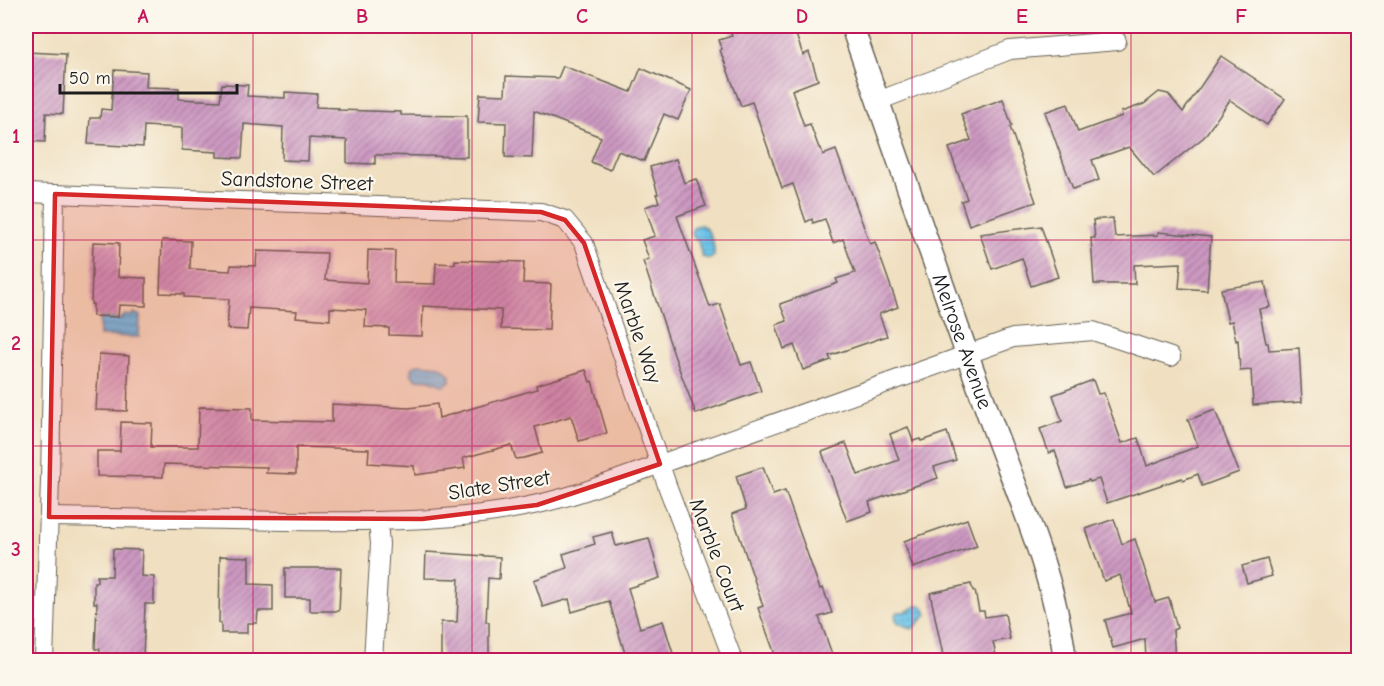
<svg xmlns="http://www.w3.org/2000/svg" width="1384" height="686" viewBox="0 0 1384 686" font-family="'Comic Neue',sans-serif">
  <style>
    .water { fill: url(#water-rules); stroke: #447082; stroke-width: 1.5 }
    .building { fill: url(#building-hatch) }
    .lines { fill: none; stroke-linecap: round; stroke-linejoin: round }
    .minor-casing { stroke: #666156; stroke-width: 20 }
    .tertiary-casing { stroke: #666156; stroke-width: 25 }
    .minor { stroke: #fff; stroke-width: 18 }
    .tertiary { stroke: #fff; stroke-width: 22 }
    .marked { fill: #d62828; fill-opacity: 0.2; stroke: #d62828; stroke-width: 4.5; stroke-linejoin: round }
    .grid { fill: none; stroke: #c2185b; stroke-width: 1.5; stroke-opacity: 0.55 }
    .labels { text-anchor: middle; stroke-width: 4.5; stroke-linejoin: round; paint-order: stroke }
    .street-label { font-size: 21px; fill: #1c1c1c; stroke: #fbf7ec }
    .neatline { fill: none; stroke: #c2185b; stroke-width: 2 }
    .grid-label { font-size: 20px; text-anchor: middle; font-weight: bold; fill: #c2185b }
  </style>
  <defs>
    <pattern id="water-rules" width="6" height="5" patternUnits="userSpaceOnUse" patternTransform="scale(1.5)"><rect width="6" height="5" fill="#6cc4e9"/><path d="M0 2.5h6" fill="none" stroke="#5da8c7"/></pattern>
    <pattern id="building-hatch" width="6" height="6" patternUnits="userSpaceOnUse" patternTransform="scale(1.5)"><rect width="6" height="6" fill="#cd99c2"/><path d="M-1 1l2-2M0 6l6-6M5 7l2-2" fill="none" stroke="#a67c9d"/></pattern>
  </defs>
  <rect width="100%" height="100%" fill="#fbf7ec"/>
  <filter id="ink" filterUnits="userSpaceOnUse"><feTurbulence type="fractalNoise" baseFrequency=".0167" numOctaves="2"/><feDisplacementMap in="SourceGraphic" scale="12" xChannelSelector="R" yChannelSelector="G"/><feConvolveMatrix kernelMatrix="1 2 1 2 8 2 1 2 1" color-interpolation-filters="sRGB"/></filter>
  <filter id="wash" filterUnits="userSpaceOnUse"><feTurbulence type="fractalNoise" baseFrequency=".008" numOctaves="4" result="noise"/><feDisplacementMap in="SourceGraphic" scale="24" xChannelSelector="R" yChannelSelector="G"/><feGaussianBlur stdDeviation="1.35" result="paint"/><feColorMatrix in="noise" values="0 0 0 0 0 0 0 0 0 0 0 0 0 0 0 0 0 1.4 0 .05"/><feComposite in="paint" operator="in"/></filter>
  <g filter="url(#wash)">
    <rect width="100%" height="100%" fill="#f0e0c1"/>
    <g class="water">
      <path d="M701 225C711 230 715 246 714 256L710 259 702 257 698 241 694 238 691 231 696 226Z"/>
      <polygon points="134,313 140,316 139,337 99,336 100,318 121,319 125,315 133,316"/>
      <polygon points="419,364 441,366 450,375 450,381 444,386 430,380 415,379 411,373 411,368"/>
      <path d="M919 605 924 607 927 615C922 619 917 625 912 629L897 622 895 616 898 612H905Z"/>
    </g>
    <g id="blocks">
      <g class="building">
        <polygon points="729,26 793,26 803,55 809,52 818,80 792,90 804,126 810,124 819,148 821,148 823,155 836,150 870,244 875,242 898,307 879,314 887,336 829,356 831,360 803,370 794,345 784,349 776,325 787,321 780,304 838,283 836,279 855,273 843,239 833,243 825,219 813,223 812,219 806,222 793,184 782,188 752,102 741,106 720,50 722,49 719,40 732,36"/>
        <polygon points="26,52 66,54 63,114 46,113 45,142 26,141"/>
        <polygon points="1221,56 1285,99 1267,125 1230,100 1204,137 1154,177 1129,147 1092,160 1099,180 1073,189 1045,112 1068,104 1078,132 1122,116 1121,112 1144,104 1159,92 1168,94 1183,112"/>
        <polygon points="563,66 631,92 641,68 691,90 678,120 664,114 644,161 618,151 610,170 591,162 601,137 534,111 532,158 505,157 506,123 478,122 480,94 505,95 506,76 558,78"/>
        <polygon points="114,70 147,72 146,87 179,88 179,99 220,101 222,84 248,85 247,96 285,98 285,92 317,94 316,107 339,108 338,110 401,112 401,115 467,116 467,157 381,155 375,155 375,164 347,163 347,140 309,138 308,161 282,160 283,127 244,124 242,158 217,157 217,152 182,150 182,128 144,126 143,147 88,144 90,118 100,118 101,109 111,110"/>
        <polygon points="1003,99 1012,126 1010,127 1036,202 969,225 961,201 967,199 949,148 971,140 961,114"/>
        <polygon points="676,159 684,183 696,179 706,206 677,216 710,307 720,304 741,365 751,362 761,391 696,414 674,355 643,261 649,259 642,240 655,236 645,207 659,202 656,194 658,194 650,167"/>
        <polygon points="1113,218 1115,237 1158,235 1158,232 1211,237 1207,290 1179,288 1181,263 1134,265 1135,284 1094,284 1091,238 1095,238 1093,220"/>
        <polygon points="1041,226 1058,277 1031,286 1022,258 992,269 980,234"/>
        <polygon points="162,240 191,241 190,269 230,271 231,265 256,266 257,251 327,253 325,280 367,283 368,250 395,251 394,283 435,284 436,263 455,264 455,260 524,262 523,283 551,284 549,330 501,329 501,310 423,306 422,336 389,335 389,328 365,327 366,310 330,308 330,320 296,317 297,311 249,308 247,330 227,329 229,299 184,297 184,294 160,293"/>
        <polygon points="93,242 119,243 118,277 146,278 146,306 119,305 118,317 93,316 93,304 91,304"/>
        <polygon points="1265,282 1270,307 1259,309 1266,343 1268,343 1269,350 1299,348 1302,402 1253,405 1251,370 1240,371 1238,340 1236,341 1232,321 1228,322 1221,289"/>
        <polygon points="99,354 129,356 127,411 96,410"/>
        <polygon points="586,370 590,382 592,381 607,433 579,441 571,416 535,427 542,453 524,458 516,459 511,445 463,458 465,468 415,475 414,466 368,463 369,449 296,447 296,474 266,473 267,467 164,464 163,477 97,476 97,451 120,451 121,422 152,423 151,447 198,447 199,407 252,408 252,420 332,422 332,404 409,408 437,404 439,418 537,389 536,385"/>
        <polygon points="1093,380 1098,394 1104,393 1122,443 1138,438 1147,466 1198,446 1188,420 1215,410 1239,472 1202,486 1198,474 1183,480 1182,478 1107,503 1099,479 1090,482 1089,480 1067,487 1055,451 1049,453 1040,429 1062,421 1053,395"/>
        <polygon points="908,427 913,441 920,439 921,441 947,432 956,460 934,467 938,478 869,502 872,512 847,521 822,452 846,443 858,475 899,460 890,434"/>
        <polygon points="763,467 773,495 785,491 820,589 823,588 832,613 819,617 834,660 777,660 758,608 763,606 732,514 746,509 736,476"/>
        <polygon points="967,519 977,546 913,568 904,541"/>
        <polygon points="1114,519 1122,544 1135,539 1155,602 1169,598 1177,628 1173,630 1175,660 1146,660 1145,639 1113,648 1105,620 1131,613 1120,575 1104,581 1086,529"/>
        <polygon points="612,532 616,546 649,538 660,578 628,588 640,628 663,621 675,660 627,660 609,601 572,612 569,599 543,607 534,580 567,568 563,554 595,544 593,537"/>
        <polygon points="113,549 142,550 141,576 154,577 154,604 145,604 143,660 99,660 100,649 95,649 97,603 94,603 94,582 97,582 97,576 112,576"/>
        <polygon points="426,552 500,557 499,579 488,578 486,622 489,622 489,660 441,660 441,622 457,622 459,579 425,578"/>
        <polygon points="220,556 249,557 249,584 273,585 273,611 258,611 257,623 247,623 247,633 221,633 221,623 219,623"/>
        <polygon points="1267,559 1272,576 1247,583 1242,566"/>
        <polygon points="285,568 341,568 339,611 310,611 310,598 285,598"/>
        <polygon points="971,584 973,591 975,591 979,611 984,611 985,617 1005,614 1010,639 993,642 997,660 944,660 930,593"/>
      </g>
    </g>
  </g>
  <g filter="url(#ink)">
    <use href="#blocks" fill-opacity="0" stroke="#666156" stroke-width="1.5"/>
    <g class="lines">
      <g class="minor-casing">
        <g id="minor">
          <polyline points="878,101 1010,50 1117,41"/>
          <polyline points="26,193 541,212 565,220 584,243 668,488 733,660"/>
          <path d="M49 517C128 518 207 519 287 521 387 522 489 523 585 491L1013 338 1093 331 1171 357"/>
          <polyline points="44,660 50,481 55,194"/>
          <polyline points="373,660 380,544 378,522"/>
        </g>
      </g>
      <g class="tertiary-casing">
        <g id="tertiary">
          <path id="s1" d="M852 26C896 155 942 284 988 413 1017 493 1055 575 1065 660"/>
        </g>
      </g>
      <use href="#minor" class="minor"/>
      <use href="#tertiary" class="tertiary"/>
    </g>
  </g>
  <path class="marked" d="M55 194 541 212 565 220 584 243 660 464 537 505 422 519 49 517Z"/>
  <path class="grid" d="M253 26V660M472 26V660M692 26V660M912 26V660M1131 26V660M26 240H1358M26 446H1358"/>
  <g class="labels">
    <g class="street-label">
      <text transform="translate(297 181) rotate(2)" y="7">Sandstone Street</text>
      <text transform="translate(638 332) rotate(71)" y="7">Marble Way</text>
      <text dy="7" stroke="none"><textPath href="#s1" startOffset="334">Melrose Avenue</textPath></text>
      <text transform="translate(499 485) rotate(-9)" y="7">Slate Street</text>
      <text transform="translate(717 555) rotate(69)" y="7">Marble Court</text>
    </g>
  </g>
  <rect width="1384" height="686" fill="none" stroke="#fbf7ec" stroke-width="66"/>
  <path d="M60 84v9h177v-9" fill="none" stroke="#1c1c1c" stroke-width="3"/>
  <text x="69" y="84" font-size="18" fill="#1c1c1c" stroke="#fbf7ec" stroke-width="4.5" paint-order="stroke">50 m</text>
  <rect x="33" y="33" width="1318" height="620" class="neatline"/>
  <g class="grid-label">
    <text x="143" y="23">A</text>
    <text x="362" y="23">B</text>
    <text x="582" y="23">C</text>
    <text x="802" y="23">D</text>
    <text x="1022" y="23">E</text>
    <text x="1241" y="23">F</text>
    <text x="16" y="143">1</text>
    <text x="16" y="350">2</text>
    <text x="16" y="556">3</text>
  </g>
</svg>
